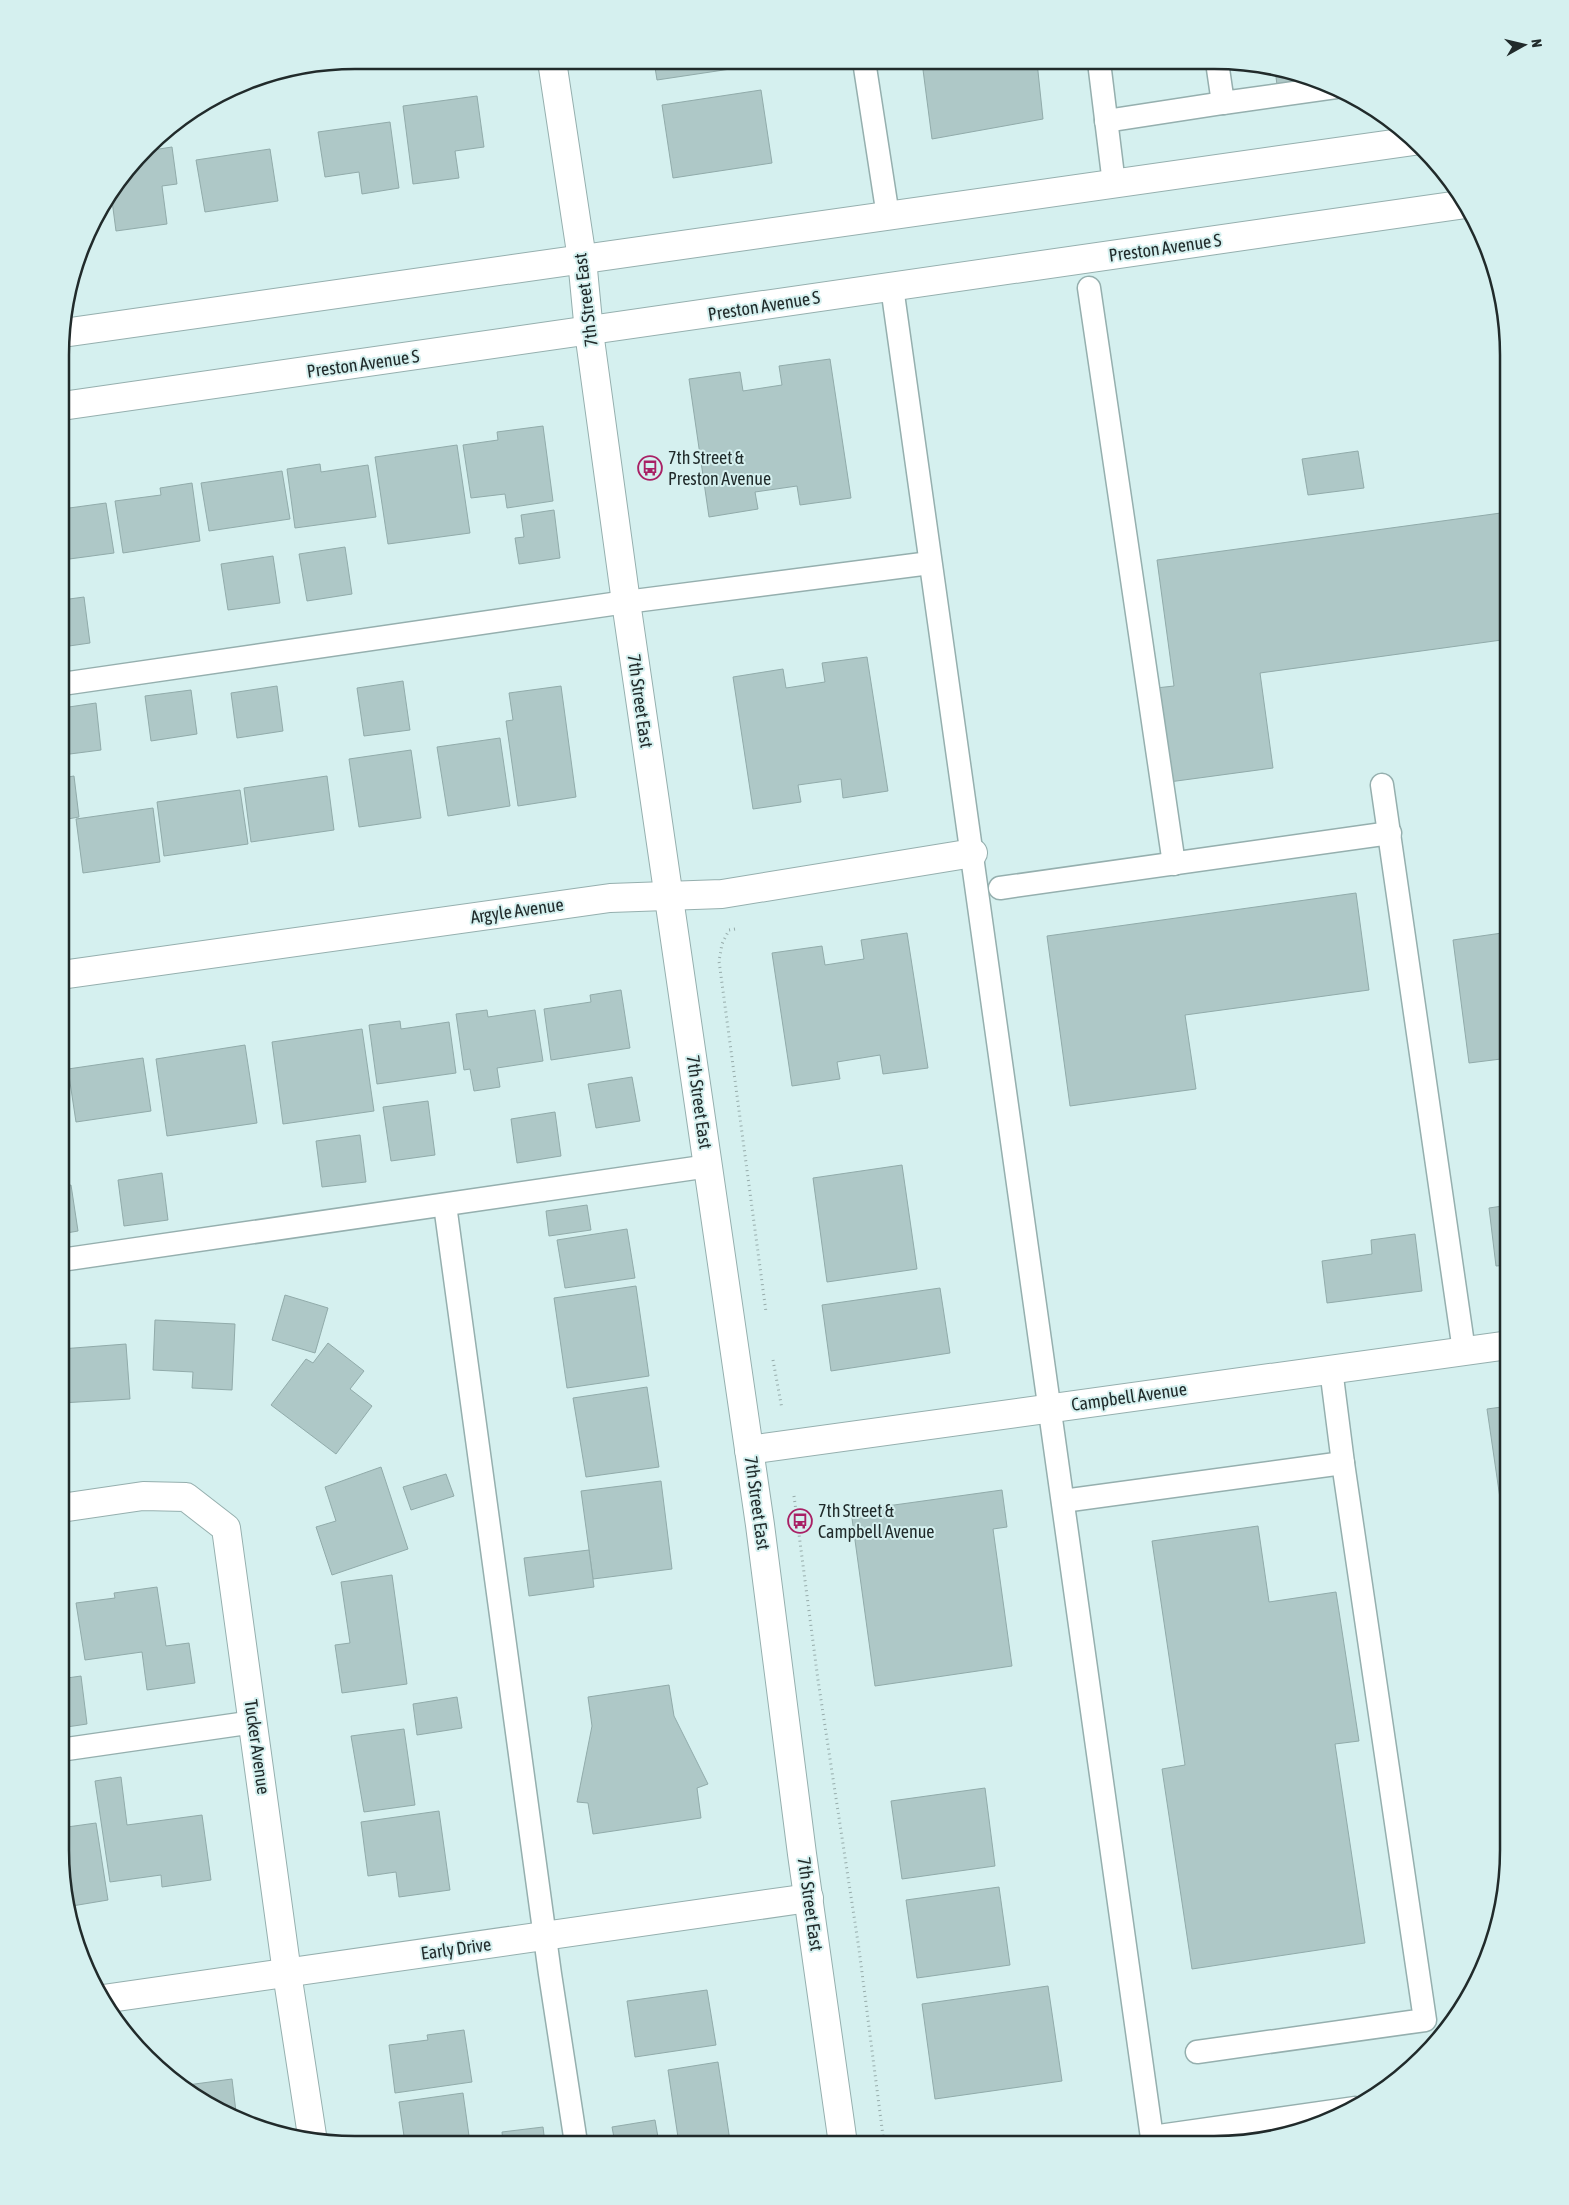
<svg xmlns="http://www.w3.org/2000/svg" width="1569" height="2205" viewBox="0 0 1569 2205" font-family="'Asap Condensed',sans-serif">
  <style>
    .building { fill: #aec8c7; stroke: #91abaa }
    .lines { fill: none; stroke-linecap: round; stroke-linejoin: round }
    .lane-casing { stroke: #95afae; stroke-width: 25 }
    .street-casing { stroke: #95afae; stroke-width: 30 }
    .secondary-casing { stroke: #95afae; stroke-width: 30 }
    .path { stroke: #97acab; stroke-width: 3; stroke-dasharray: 1 4; stroke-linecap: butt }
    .lane { stroke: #fff; stroke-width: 22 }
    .street { stroke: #fff; stroke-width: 28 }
    .secondary { stroke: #fff; stroke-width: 28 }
    .labels { text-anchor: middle; stroke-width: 4; stroke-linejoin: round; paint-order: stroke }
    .street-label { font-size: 18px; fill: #212b2b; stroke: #d5f0ef }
    .poi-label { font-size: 18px; fill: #212b2b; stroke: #d5f0ef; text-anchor: start }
    .rim { fill: none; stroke: #212b2b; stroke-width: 2.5 }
  </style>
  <rect width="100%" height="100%" fill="#d5f0ef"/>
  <g class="building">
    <polygon points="654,61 757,61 757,65 657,80"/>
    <polygon points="922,62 1037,62 1043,119 932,139"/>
    <polygon points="1275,69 1316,79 1277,85"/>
    <polygon points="761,90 772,163 673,178 662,105"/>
    <polygon points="477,96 484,147 455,151 459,178 413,184 403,106"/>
    <polygon points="390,122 399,188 362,194 359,172 325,177 318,132"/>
    <polygon points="172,147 177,184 162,186 167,224 116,231 111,193 146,151"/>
    <polygon points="270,149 278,201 205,212 196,160"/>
    <polygon points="830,359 851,498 800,505 797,486 755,492 758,509 709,517 689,379 740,372 743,391 782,385 779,366"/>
    <polygon points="543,426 553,501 507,508 505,494 471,498 463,445 498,440 497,432"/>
    <polygon points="457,445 470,533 388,544 375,457"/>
    <polygon points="1358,451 1364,488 1308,495 1302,459"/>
    <polygon points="320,464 321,472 368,465 376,517 295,528 287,469"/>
    <polygon points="282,471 290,519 209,531 201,483"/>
    <polygon points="192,483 200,541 123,553 115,501 161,495 160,488"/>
    <polygon points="106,503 114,553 62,560 62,509"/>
    <polygon points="554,510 560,558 519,564 515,538 524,537 521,515"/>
    <polygon points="1508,512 1509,639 1260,673 1273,768 1169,782 1156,688 1174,686 1157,560"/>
    <polygon points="345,547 352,594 307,601 299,554"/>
    <polygon points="273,556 280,603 228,610 221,564"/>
    <polygon points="84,597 90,643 62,647 62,600"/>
    <polygon points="867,657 888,791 843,798 841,779 798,785 801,802 753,809 733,677 783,669 786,688 825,682 822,663"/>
    <polygon points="403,681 410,730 364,736 357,688"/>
    <polygon points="277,686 283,731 237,738 231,693"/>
    <polygon points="561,686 576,797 518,806 506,721 513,720 509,693"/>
    <polygon points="191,690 197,734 151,741 145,696"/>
    <polygon points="96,703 101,750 62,755 62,708"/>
    <polygon points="500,738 510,806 448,816 437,747"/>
    <polygon points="411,750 421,818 359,827 349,759"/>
    <polygon points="74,776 79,817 62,820 62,778"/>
    <polygon points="327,776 334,830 251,842 244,788"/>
    <polygon points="240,790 248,844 164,856 157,802"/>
    <polygon points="153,808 160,862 83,873 76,819"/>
    <polygon points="1356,893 1369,990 1185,1015 1196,1089 1070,1106 1047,936"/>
    <polygon points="1509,932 1509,1058 1469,1063 1453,940"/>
    <polygon points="907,933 928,1068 883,1074 880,1055 837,1062 840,1079 792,1086 772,953 822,946 825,965 864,959 861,940"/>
    <polygon points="621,990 630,1048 551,1060 544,1009 591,1002 590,995"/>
    <polygon points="487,1010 488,1017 535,1010 543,1061 497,1068 500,1087 474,1091 470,1069 464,1070 456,1014"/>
    <polygon points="400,1021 401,1029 449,1022 456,1073 377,1084 369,1025"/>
    <polygon points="362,1029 374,1111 283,1124 272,1042"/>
    <polygon points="245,1045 257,1123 167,1136 156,1059"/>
    <polygon points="143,1058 151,1111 76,1122 68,1069"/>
    <polygon points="632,1077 640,1121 596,1128 588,1084"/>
    <polygon points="428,1101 435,1155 391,1161 383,1107"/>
    <polygon points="61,1102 67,1139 61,1140"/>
    <polygon points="555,1112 561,1156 517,1163 511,1119"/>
    <polygon points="360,1135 366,1182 322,1187 316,1141"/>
    <polygon points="902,1165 917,1269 827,1282 813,1178"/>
    <polygon points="162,1173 168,1220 124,1226 118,1180"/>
    <polygon points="71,1185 78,1231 61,1234 61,1187"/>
    <polygon points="587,1205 591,1230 549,1236 546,1211"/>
    <polygon points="1509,1205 1509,1265 1496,1266 1489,1208"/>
    <polygon points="627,1229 635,1278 565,1288 557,1240"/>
    <polygon points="1415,1234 1422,1291 1327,1303 1322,1261 1372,1254 1371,1240"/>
    <polygon points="636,1286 649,1376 567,1388 554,1298"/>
    <polygon points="940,1288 950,1353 831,1371 822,1305"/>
    <polygon points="285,1295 328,1308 315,1353 272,1340"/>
    <polygon points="155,1320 235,1324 232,1390 192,1388 193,1372 153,1370"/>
    <polygon points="328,1343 364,1371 350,1389 372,1406 336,1454 271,1405 306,1359 313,1363"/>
    <polygon points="126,1344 130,1399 61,1403 61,1349"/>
    <polygon points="647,1387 659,1467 586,1477 573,1398"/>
    <polygon points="1509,1406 1508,1553 1487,1409"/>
    <polygon points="381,1467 408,1549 332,1575 316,1527 336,1521 325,1487"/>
    <polygon points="446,1474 454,1496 411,1510 403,1487"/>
    <polygon points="661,1481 672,1569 593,1579 581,1491"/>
    <polygon points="1002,1490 1007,1527 993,1529 1012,1666 875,1686 851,1511"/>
    <polygon points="1258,1526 1269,1602 1336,1592 1359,1741 1335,1744 1365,1943 1192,1969 1162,1769 1185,1765 1152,1541"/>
    <polygon points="589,1550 594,1587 529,1596 524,1558"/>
    <polygon points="392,1575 407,1684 342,1693 335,1645 350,1643 341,1582"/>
    <polygon points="157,1587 166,1646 189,1643 195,1683 147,1690 142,1652 85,1660 76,1603 115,1598 114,1593"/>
    <polygon points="60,1614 66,1655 60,1656"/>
    <polygon points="81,1676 87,1724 60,1728 60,1679"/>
    <polygon points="669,1685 674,1716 708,1784 697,1788 701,1818 593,1834 588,1803 577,1802 592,1726 588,1697"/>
    <polygon points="457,1697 462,1728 417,1735 413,1704"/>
    <polygon points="404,1729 415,1805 364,1812 351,1736"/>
    <polygon points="121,1777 127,1825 202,1815 211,1880 162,1887 161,1875 110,1882 95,1781"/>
    <polygon points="985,1788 995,1866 902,1879 891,1801"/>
    <polygon points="439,1811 450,1890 399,1897 396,1872 368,1876 361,1822"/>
    <polygon points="96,1823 108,1900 66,1907 60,1828"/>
    <polygon points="999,1887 1010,1965 917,1978 906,1900"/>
    <polygon points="1490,1925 1497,1925 1492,1947"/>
    <polygon points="1048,1986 1062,2081 935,2099 922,2004"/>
    <polygon points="707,1990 716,2045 635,2057 627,2001"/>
    <polygon points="464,2030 472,2082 395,2093 389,2045 428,2040 427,2035"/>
    <polygon points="718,2062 730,2141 679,2144 668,2070"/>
    <polygon points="232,2079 237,2120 191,2095 180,2086"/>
    <polygon points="463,2093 470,2143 405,2143 399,2102"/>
    <polygon points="655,2120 659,2143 615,2143 612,2127"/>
    <polygon points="543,2127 545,2143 503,2143 502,2132"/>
  </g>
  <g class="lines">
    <g class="lane-casing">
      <g id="lane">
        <polyline points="864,61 888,216"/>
        <polyline points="1099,62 1114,184"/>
        <polyline points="1217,62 1223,103 1336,87"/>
        <polyline points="1106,121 1223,103"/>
        <polyline points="892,287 1153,2145"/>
        <polyline points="1089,288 1174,864"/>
        <polyline points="62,684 626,602 930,563"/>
        <polyline points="1382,785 1464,1351"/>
        <polyline points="1000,888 1390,833"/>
        <polyline points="445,1205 550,1974 576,2143"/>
        <polyline points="61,1260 709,1166"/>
        <polyline points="1063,1501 1343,1463 1331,1369"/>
        <polyline points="60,1750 254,1722"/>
        <polyline points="1197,2052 1425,2020 1343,1463"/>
        <polyline points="1152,2137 1355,2108"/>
      </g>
    </g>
    <g class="street-casing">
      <g id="street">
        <polyline points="552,61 582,259 589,332 626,602 760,1525 802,1854 843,2144"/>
        <polyline points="61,975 610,898 722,894 973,853"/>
        <polyline points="749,1450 1509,1345"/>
        <polyline points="61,1508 143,1496 186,1497 226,1528 287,1973 313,2142"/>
        <polyline points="103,1999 809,1898"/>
      </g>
    </g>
    <g class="secondary-casing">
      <g id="secondary">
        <polyline points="63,333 1414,141"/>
        <polyline points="62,406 1466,204"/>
      </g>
    </g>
    <g class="path">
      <polyline points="735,929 729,930 722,944 719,961 766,1312"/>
      <polyline points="773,1360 782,1409"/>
      <polyline points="794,1496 818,1680 859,1949 884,2144"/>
    </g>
    <use href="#lane" class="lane"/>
    <use href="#street" class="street"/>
    <use href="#secondary" class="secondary"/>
  </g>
  <defs>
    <g id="bus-ring" transform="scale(1.25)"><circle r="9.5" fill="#d5f0ef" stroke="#a92065" stroke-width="1.5"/><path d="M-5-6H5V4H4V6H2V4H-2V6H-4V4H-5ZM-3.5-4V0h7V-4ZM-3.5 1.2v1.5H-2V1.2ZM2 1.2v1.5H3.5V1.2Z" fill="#a92065"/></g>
  </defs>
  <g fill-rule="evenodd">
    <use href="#bus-ring" x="650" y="468"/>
    <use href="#bus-ring" x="800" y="1521"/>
  </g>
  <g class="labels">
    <g class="street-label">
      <text transform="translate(1165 248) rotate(-8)" y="6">Preston Avenue S</text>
      <text transform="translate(586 300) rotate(-97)" y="6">7th Street East</text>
      <text transform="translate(764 306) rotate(-9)" y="6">Preston Avenue S</text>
      <text transform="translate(363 364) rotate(-8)" y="6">Preston Avenue S</text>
      <text transform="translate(640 701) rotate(82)" y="6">7th Street East</text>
      <text transform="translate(517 911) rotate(-8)" y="6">Argyle Avenue</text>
      <text transform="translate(699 1102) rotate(82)" y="6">7th Street East</text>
      <text transform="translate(1129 1397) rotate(-8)" y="6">Campbell Avenue</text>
      <text transform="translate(757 1503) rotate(82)" y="6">7th Street East</text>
      <text transform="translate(257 1747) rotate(82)" y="6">Tucker Avenue</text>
      <text transform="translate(810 1904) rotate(82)" y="6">7th Street East</text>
      <text transform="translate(456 1949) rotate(-8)" y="6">Early Drive</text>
    </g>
    <g class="poi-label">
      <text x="668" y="464">7th Street &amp;<tspan x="668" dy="21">Preston Avenue</tspan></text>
      <text x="818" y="1517">7th Street &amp;<tspan x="818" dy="21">Campbell Avenue</tspan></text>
    </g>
  </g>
  <path d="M0 0H1569V2205H0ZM355 69H1214A286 286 0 0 1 1500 355V1850A286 286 0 0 1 1214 2136H355A286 286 0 0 1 69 1850V355A286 286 0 0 1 355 69Z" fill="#d5f0ef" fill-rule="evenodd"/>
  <path class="rim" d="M355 69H1214A286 286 0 0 1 1500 355V1850A286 286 0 0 1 1214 2136H355A286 286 0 0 1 69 1850V355A286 286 0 0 1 355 69Z"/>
  <g transform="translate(1524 45) rotate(82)" stroke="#d5f0ef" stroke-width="4" paint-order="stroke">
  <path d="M0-4L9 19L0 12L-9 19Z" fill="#212b2b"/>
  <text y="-8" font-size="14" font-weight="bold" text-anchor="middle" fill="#212b2b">N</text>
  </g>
</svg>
